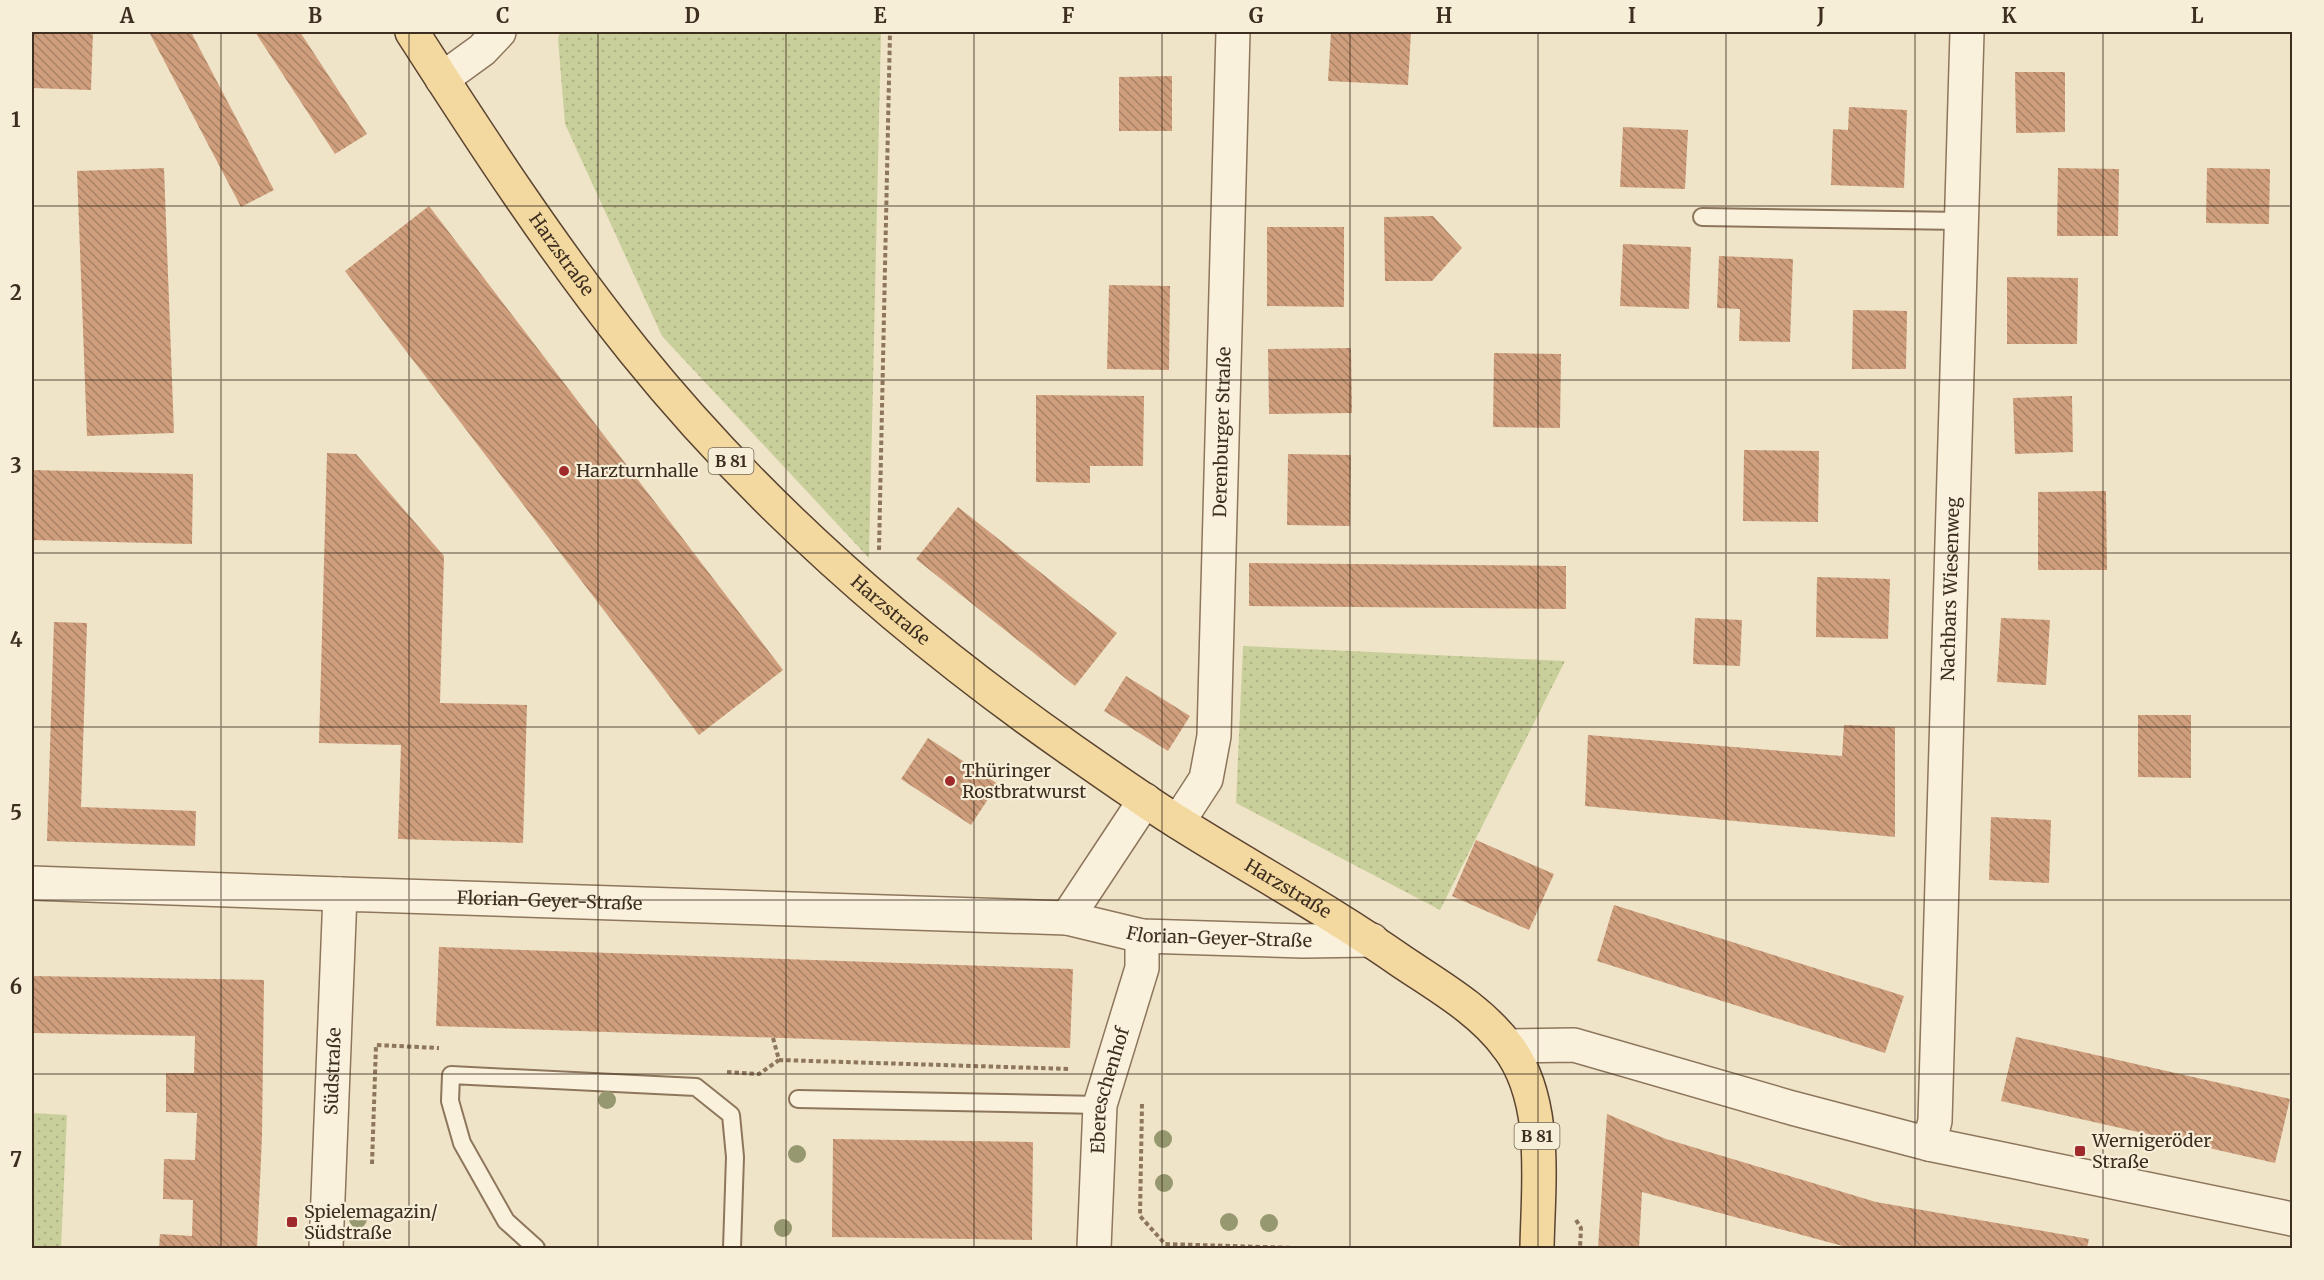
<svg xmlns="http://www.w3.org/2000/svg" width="2324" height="1280" viewBox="0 0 2324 1280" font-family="Merriweather,serif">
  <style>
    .green { fill: url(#green-dots) }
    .building { fill: url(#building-back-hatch) }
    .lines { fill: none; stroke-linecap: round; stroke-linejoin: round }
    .service-casing { stroke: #8d765c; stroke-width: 20 }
    .minor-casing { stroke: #8d765c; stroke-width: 36 }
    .tertiary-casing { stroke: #8d765c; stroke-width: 36 }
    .primary-casing { stroke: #5b4430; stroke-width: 36 }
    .path { stroke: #8d765c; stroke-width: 4; stroke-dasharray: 4.5 3; stroke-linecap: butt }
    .service { stroke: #faf1dc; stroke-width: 16 }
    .minor { stroke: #faf1dc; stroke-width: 33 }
    .tertiary { stroke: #faf1dc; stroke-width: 33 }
    .primary { stroke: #f3d9a0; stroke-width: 33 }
    .tree { fill: #96986f }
    .grid { fill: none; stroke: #3d2e20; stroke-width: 1.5; stroke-opacity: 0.55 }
    .poi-dot { fill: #9e2a2b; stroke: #f7eed8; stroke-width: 2 }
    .labels { text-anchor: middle; stroke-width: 4.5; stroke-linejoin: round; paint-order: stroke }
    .shield { fill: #f7eed8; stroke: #756857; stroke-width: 1.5 }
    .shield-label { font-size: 16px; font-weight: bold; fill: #3d2e20 }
    .street-label { font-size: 18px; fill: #3d2e20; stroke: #f7eed8 }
    .poi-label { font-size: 18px; fill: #3d2e20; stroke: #f7eed8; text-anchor: start }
    .neatline { fill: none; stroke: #3d2e20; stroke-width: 2 }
    .grid-label { font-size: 20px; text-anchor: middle; font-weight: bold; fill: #3d2e20 }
  </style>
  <defs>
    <pattern id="green-dots" width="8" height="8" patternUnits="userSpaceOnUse" patternTransform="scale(1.5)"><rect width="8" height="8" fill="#c9cf9b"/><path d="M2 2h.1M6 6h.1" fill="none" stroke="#aeb285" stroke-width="1.8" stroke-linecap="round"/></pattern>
    <pattern id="building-back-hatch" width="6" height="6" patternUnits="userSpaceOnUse" patternTransform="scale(1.5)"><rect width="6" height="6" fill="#cf9f7d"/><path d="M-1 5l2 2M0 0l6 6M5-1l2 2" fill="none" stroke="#a98266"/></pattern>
  </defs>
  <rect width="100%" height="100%" fill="#f0e4c8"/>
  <g class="green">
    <polygon points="560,32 881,32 869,558 662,336 565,124 558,39"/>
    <polygon points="1243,646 1565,661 1440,910 1236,803"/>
    <polygon points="32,1113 67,1115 61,1248 32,1248"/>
  </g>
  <g class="building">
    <polygon points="32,32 93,32 91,90 32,88"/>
    <polygon points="149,32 191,32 274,190 241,207"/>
    <polygon points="255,32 300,32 367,134 335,154"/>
    <polygon points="1331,32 1411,32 1408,85 1328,81"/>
    <polygon points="2015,72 2065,72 2065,132 2016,133"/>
    <polygon points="1172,76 1172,131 1119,131 1119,77"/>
    <polygon points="1849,107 1907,110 1904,188 1831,185 1833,129 1848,130"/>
    <polygon points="1623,127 1688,130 1685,189 1620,187"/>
    <polygon points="164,168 174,433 87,436 77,171"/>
    <polygon points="2058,168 2119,169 2118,236 2057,236"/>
    <polygon points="2207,168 2270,169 2269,224 2206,223"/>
    <polygon points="429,206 783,670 699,735 345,271"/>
    <polygon points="1433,216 1462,248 1432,281 1385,281 1384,217"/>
    <polygon points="1267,227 1344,227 1344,307 1267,306"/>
    <polygon points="1623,244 1691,247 1689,309 1620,306"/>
    <polygon points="1719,256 1793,259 1790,342 1739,341 1740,309 1717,308"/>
    <polygon points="2007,277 2078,278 2077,344 2007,344"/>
    <polygon points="1109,285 1170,286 1169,370 1107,369"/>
    <polygon points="1853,310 1907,311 1906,369 1852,369"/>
    <polygon points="1351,348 1352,413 1269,414 1268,349"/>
    <polygon points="1494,353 1561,354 1560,428 1493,427"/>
    <polygon points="1036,395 1144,396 1143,466 1090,466 1090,483 1036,482"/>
    <polygon points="2072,396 2073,452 2015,454 2013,398"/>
    <polygon points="1744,450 1819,451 1818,522 1743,521"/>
    <polygon points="327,453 356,454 444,556 440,703 527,705 523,843 398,839 401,745 319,743"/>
    <polygon points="1288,454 1351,455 1350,526 1287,525"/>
    <polygon points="32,470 193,474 192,544 32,540"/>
    <polygon points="2106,491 2107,570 2038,570 2038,492"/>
    <polygon points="958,507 1117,633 1075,686 916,559"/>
    <polygon points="1249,563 1566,566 1566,609 1249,606"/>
    <polygon points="1817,577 1890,579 1888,639 1816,637"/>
    <polygon points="1695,618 1742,620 1740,666 1693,664"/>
    <polygon points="2001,618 2050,620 2046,685 1997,682"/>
    <polygon points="54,622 87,623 81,807 196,811 195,846 47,841"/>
    <polygon points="1126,676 1190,716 1168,751 1104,711"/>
    <polygon points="2138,715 2191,715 2191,778 2138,777"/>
    <polygon points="1844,725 1895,727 1895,837 1585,806 1588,735 1842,756"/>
    <polygon points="928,738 998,784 971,825 901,779"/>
    <polygon points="1991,817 2051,820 2049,883 1989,880"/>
    <polygon points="1476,840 1554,874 1529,930 1452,896"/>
    <polygon points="1614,905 1904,996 1885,1053 1597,961"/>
    <polygon points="439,947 1073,969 1070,1048 436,1026"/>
    <polygon points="32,976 264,980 262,1136 257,1248 159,1248 160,1234 192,1236 193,1200 163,1199 164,1159 195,1160 197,1113 166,1112 166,1073 194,1073 195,1036 32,1033"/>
    <polygon points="2016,1037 2290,1099 2275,1163 2001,1101"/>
    <polygon points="1607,1114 1666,1139 1876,1202 2089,1239 2087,1248 1850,1248 1642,1192 1639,1248 1598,1248"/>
    <polygon points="833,1139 1033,1142 1032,1240 832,1237"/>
  </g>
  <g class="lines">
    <g class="service-casing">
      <g id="service">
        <polyline points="1702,217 1962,221"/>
        <polyline points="798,1099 1100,1105"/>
        <polyline points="536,1248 506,1221 462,1143 450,1101 451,1075 696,1087 731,1115 735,1157 732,1248"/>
      </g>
    </g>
    <g class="minor-casing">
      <g id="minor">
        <polyline points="442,79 482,50 499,32"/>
        <path id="s1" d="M1178 822 1206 779 1214 736 1233 32"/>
        <polyline points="32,883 340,894"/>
        <path id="s2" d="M1929 1144 1935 1121 1967 32"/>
        <path id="s3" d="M1094 1248 1100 1105 1142 968V936"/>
      </g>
    </g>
    <g class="tertiary-casing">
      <g id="tertiary">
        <polyline points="1067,918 1145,800"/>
        <polyline points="1507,1046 1574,1045 1792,1108 1929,1144 2292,1219"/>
        <path id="s4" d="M326 1248 340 894 1067 918 1142 936 1303 941 1372 940"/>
      </g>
    </g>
    <g class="primary-casing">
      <g id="primary">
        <path id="s5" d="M412 32C482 141 553 250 634 351 758 505 911 638 1073 751 1109 776 1144 801 1181 824 1254 870 1330 911 1401 961 1438 986 1481 1010 1508 1047 1549 1101 1538 1185 1537 1248"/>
      </g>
    </g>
    <g class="path">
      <polyline points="879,550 890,32"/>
      <polyline points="773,1038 779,1060 1071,1069"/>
      <polyline points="727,1072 759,1074 779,1060"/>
      <polyline points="1142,1104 1140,1216 1165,1244 1297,1248"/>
      <polyline points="372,1164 376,1045 439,1048"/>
      <polyline points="1576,1220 1581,1228 1580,1248"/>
    </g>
    <use href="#service" class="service"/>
    <use href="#minor" class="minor"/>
    <use href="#tertiary" class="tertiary"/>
    <use href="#primary" class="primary"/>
  </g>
  <g class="tree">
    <circle cx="607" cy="1100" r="9"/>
    <circle cx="1163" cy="1139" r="9"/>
    <circle cx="797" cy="1154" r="9"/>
    <circle cx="1164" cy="1183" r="9"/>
    <circle cx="358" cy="1219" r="9"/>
    <circle cx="1229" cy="1222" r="9"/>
    <circle cx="1269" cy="1223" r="9"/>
    <circle cx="783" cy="1228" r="9"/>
  </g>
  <path class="grid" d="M221 32V1248M409 32V1248M598 32V1248M786 32V1248M974 32V1248M1162 32V1248M1350 32V1248M1538 32V1248M1726 32V1248M1915 32V1248M2103 32V1248M32 206H2292M32 380H2292M32 553H2292M32 727H2292M32 900H2292M32 1074H2292"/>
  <g class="poi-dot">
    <circle cx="564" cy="471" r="6"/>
    <circle cx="950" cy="781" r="6"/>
    <rect x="2074" y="1145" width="12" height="12" rx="3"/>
    <rect x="286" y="1216" width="12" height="12" rx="3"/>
  </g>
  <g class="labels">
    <g class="shield">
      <rect x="708.5" y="448" width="45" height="26" rx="4.5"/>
      <rect x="1514.5" y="1123" width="45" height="26" rx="4.5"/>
    </g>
    <g class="shield-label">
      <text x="731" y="467">B 81</text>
      <text x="1537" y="1142">B 81</text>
    </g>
    <g class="street-label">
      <text dy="6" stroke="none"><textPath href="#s5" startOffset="268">Harzstraße</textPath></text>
      <text dy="6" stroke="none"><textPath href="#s1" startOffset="399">Derenburger Straße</textPath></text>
      <text dy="6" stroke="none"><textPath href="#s2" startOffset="556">Nachbars Wiesenweg</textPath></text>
      <text dy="6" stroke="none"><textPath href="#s5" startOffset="754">Harzstraße</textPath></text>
      <text dy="6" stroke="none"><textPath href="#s5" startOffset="1240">Harzstraße</textPath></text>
      <text dy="6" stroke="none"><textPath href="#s4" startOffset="564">Florian-Geyer-Straße</textPath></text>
      <text dy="6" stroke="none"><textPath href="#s4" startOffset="1236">Florian-Geyer-Straße</textPath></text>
      <text dy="6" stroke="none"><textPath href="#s4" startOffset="177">Südstraße</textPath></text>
      <text dy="6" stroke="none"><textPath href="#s3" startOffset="159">Ebereschenhof</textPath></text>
    </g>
    <g class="poi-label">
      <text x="576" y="477">Harzturnhalle</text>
      <text x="962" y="777">Thüringer<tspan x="962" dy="21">Rostbratwurst</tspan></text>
      <text x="2092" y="1147">Wernigeröder<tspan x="2092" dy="21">Straße</tspan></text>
      <text x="304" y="1218">Spielemagazin/<tspan x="304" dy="21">Südstraße</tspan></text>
    </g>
  </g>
  <rect width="2324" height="1280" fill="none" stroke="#f7eed8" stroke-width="66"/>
  <rect x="33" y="33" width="2258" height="1214" class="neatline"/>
  <g class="grid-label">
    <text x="127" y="23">A</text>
    <text x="315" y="23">B</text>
    <text x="503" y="23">C</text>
    <text x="692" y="23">D</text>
    <text x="880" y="23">E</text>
    <text x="1068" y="23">F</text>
    <text x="1256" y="23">G</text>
    <text x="1444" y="23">H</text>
    <text x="1632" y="23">I</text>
    <text x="1821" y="23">J</text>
    <text x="2009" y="23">K</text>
    <text x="2197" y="23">L</text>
    <text x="16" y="127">1</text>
    <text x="16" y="300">2</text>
    <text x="16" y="473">3</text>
    <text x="16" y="647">4</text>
    <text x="16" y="820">5</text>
    <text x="16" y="994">6</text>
    <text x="16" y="1167">7</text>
  </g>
</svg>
